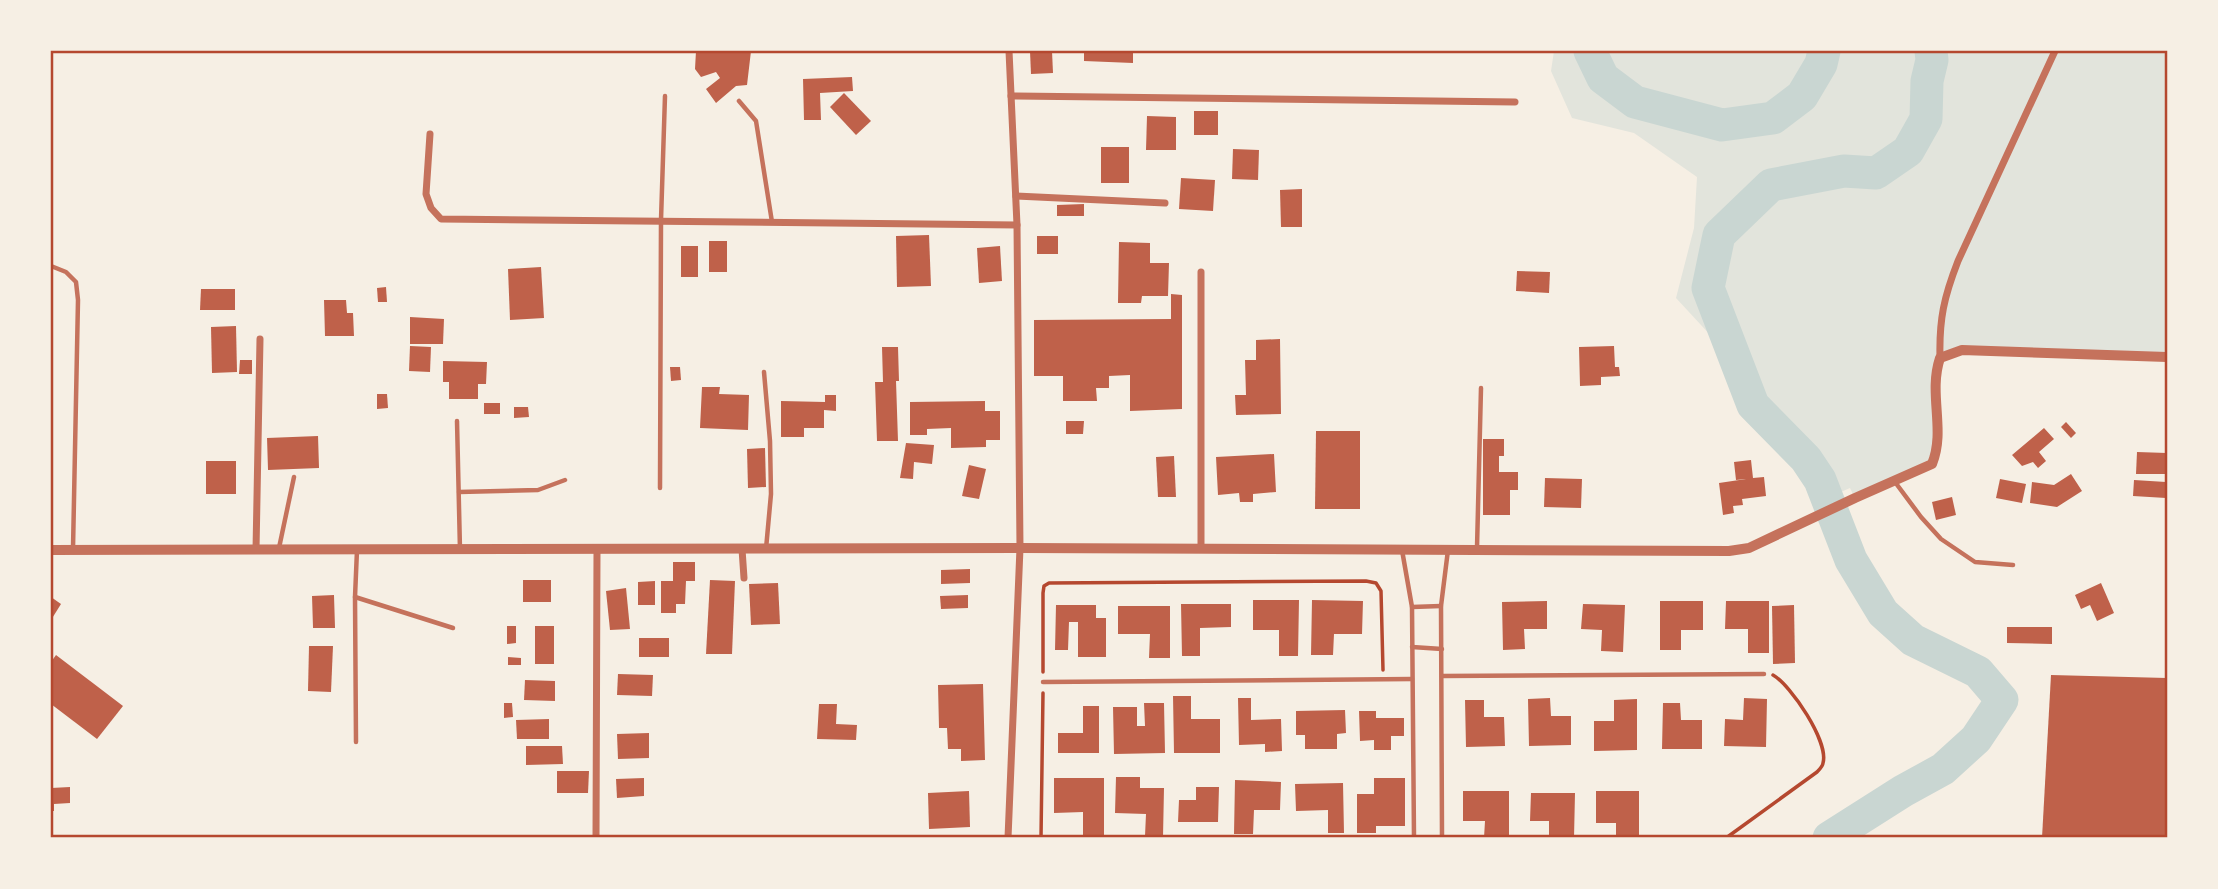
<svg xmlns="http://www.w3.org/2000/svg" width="2218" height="889" viewBox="0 0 2218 889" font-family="Jost,sans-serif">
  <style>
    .green { fill: #e2e4dc }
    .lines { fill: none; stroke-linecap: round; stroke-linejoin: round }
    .river { stroke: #c9d6d2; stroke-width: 33 }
    .building { fill: #bf614a }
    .path { stroke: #b5482f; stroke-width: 3.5 }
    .service { stroke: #c5725c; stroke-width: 4.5 }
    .minor { stroke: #c5725c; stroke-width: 7 }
    .tertiary { stroke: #c5725c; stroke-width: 10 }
    .neatline { fill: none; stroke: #b5482f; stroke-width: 2.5 }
  </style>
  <rect width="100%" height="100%" fill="#f6efe4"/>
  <polygon class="green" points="1554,51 2167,51 2167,357 1962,350 1941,358 1932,464 1855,498 1850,488 1827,498 1820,480 1806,459 1753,405 1731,347 1713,338 1676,298 1694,228 1697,177 1634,133 1572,118 1551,71"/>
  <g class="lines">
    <g class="river">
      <polyline points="1590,51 1603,78 1635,102 1722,125 1773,118 1802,96 1821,64 1824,51"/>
      <polyline points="1829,838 1903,791 1943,769 1976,739 2002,700 1978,672 1913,640 1883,613 1851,560 1820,480 1806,459 1753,405 1708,288 1719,235 1771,185 1844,171 1876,173 1908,151 1926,119 1927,81 1932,60 1931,51"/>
    </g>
  </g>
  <g class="building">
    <polygon points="696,51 751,51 747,85 736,86 716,103 706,89 720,78 716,72 701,77 695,69"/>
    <polygon points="1030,51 1052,51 1053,73 1031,74"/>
    <polygon points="1084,51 1133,51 1133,63 1084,61"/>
    <polygon points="852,77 853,91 820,93 821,120 804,120 803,79"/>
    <polygon points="844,93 871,121 856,135 830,107"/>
    <rect x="1194" y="111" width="24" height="24"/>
    <polygon points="1147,116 1176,117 1176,150 1146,150"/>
    <rect x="1101" y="147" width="28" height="36"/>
    <polygon points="1233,149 1259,150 1258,180 1232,179"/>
    <polygon points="1181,178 1215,180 1213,211 1179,209"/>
    <polygon points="1302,189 1302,227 1281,227 1280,190"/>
    <polygon points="1084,204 1084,216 1057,216 1057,205"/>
    <polygon points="929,235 931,286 897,287 896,236"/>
    <rect x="1037" y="236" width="21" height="18"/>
    <rect x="709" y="241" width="18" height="31"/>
    <polygon points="1119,242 1150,243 1150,263 1169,263 1168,296 1142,296 1141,303 1118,303"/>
    <rect x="681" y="246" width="17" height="31"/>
    <polygon points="1000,246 1002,281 979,283 977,248"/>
    <polygon points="541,267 544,318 510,320 508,269"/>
    <polygon points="1517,271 1550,272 1549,293 1516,291"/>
    <polygon points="386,287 387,302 378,302 377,288"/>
    <polygon points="201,289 235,289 235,310 200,310"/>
    <polygon points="1171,294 1182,295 1182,409 1130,411 1130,375 1109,376 1109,388 1096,388 1097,401 1063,401 1063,376 1034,376 1034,320 1171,319"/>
    <polygon points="324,300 346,300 347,313 353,313 354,336 325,336"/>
    <polygon points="410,317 444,319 443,344 410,344"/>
    <polygon points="236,326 237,372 212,373 211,327"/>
    <polygon points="1280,339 1281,414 1236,415 1235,395 1246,395 1245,360 1256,360 1256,340"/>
    <polygon points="410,346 431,347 430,372 409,371"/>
    <polygon points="1614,346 1615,367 1619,367 1620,376 1601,377 1601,385 1580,386 1579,347"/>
    <polygon points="882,347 898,347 899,381 896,381 898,441 877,441 875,382 883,382"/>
    <polygon points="240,360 252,360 252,374 239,374"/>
    <polygon points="443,361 487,362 486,384 478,384 478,399 449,399 449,382 443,382"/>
    <polygon points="670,367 680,367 681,380 671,381"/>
    <polygon points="702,387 720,387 719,394 749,395 748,430 700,428"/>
    <polygon points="377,394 387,394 388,408 377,409"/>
    <polygon points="825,395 836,395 836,411 824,410 824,428 804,428 804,437 781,437 781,401 825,402"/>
    <polygon points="985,401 985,411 1000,411 1000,440 986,440 986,447 951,448 951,428 927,429 927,435 910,435 910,402"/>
    <rect x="484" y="403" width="16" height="11"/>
    <polygon points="514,407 528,407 529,417 514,418"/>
    <polygon points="1066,421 1084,421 1083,434 1066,434"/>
    <polygon points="2066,422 2076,433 2071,438 2061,427"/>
    <polygon points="2044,428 2054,439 2039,452 2046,461 2038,468 2033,462 2022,466 2012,455"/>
    <polygon points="1316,431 1360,431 1360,509 1315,509"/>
    <polygon points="318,436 319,468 268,470 267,438"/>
    <polygon points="1483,439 1504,439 1504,456 1499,456 1499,472 1518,472 1518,490 1510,490 1510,515 1483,515"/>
    <polygon points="906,443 934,445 932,464 914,462 913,479 900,478"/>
    <polygon points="765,448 766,487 748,488 747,449"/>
    <polygon points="2137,452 2167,453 2167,474 2136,474"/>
    <polygon points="1274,454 1276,492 1253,494 1253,502 1240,502 1239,493 1218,495 1216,457"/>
    <polygon points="1174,456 1176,497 1158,497 1156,457"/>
    <polygon points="1751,460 1753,478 1764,477 1766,496 1742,499 1743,505 1733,506 1734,513 1723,515 1719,483 1746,479 1736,480 1734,462"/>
    <rect x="206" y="461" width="30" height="33"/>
    <polygon points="969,465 986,469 979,499 962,496"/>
    <polygon points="2071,474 2082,491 2057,507 2030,503 2032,482 2054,485"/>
    <polygon points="1545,478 1582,479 1581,508 1544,507"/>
    <polygon points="2000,479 2026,484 2022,503 1996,498"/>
    <polygon points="2134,480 2166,482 2166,498 2133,496"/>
    <polygon points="1952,497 1956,515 1936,520 1932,502"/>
    <polygon points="673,562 695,562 695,581 686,581 685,604 676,604 676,613 661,613 661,581 673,581"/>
    <polygon points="970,569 970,583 941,584 941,570"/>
    <rect x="523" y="580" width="28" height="22"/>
    <polygon points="710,580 735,581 732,654 706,654"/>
    <polygon points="655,581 655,605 638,605 638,582"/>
    <polygon points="778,583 780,624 751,625 749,584"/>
    <polygon points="2101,583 2114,613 2097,621 2090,605 2081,609 2075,595"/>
    <polygon points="626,588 630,629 610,630 606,591"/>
    <polygon points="334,595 335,628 313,628 312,596"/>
    <polygon points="968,595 968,608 941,609 940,596"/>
    <polygon points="51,597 61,604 51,620"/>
    <polygon points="1253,600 1299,600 1298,656 1279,656 1279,630 1253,630"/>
    <polygon points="1312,600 1363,601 1362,634 1334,634 1333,655 1311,655"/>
    <polygon points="1547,601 1547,629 1524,629 1525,649 1503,650 1502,602"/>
    <polygon points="1660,601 1703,601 1703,630 1681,630 1681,650 1660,650"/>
    <polygon points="1726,601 1769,601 1769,653 1748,653 1748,629 1725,629"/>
    <polygon points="1181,604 1231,604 1231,627 1200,628 1200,656 1182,656"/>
    <polygon points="1583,604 1625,605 1623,652 1601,651 1602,630 1581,629"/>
    <polygon points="1056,605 1096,605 1096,618 1106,618 1106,657 1078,657 1078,622 1069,622 1068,650 1055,650"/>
    <polygon points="1794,605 1795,663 1773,664 1772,606"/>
    <polygon points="1118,606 1170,606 1170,658 1149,658 1150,634 1118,634"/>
    <polygon points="507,626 516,626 516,643 507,644"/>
    <rect x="535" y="626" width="19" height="38"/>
    <polygon points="2007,627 2052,627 2052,644 2007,643"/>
    <rect x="639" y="638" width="30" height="19"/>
    <polygon points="309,646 333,646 331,692 308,691"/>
    <polygon points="56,655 123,706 97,739 51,704 51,662"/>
    <polygon points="508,657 521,658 521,665 508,665"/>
    <polygon points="618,674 653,675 652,696 617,695"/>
    <polygon points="2051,675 2167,678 2167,838 2042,838"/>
    <polygon points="525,680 555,681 555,701 524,700"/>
    <polygon points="983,684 985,760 961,761 961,749 948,749 947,728 939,728 938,685"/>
    <polygon points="1173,696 1191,696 1191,719 1220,719 1220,753 1174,753"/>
    <polygon points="1238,698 1251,698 1251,720 1281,719 1282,751 1265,752 1265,744 1239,745"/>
    <polygon points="1550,698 1551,716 1571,716 1571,745 1529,746 1528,699"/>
    <polygon points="1744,698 1767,699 1766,747 1724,746 1725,719 1743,720"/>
    <polygon points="1637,699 1637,750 1594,751 1594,721 1614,721 1614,700"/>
    <polygon points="1465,700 1484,700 1484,717 1504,717 1505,746 1466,747"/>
    <polygon points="504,703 512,703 513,717 504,718"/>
    <polygon points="1144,703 1164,703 1165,753 1114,754 1113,707 1137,707 1137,726 1145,726"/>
    <polygon points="1663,703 1680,703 1681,720 1702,720 1702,749 1662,749"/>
    <polygon points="819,704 837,704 836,724 857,725 856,740 817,739"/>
    <polygon points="1083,706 1099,706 1099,753 1058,753 1058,733 1083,733"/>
    <polygon points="1345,710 1346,733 1337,734 1337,749 1305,749 1305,735 1296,735 1296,711"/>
    <polygon points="1359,711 1376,711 1376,718 1404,718 1404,736 1391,736 1391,750 1374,750 1374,740 1360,741"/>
    <polygon points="549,719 549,739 517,739 516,720"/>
    <polygon points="649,733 649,758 618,759 617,734"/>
    <polygon points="526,746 562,746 563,764 526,765"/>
    <polygon points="557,771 589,771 588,793 557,793"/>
    <polygon points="1116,777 1140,777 1140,788 1164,788 1163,837 1145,836 1146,814 1115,813"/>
    <polygon points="644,778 644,796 617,798 616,779"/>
    <polygon points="1054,778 1104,778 1104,835 1083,835 1083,812 1054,813"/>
    <polygon points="1374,778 1405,778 1405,826 1376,826 1376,833 1357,833 1357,794 1374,794"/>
    <polygon points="1235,780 1281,782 1280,810 1254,810 1253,834 1234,834"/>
    <polygon points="1343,783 1344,833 1328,833 1328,810 1296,811 1295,784"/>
    <polygon points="70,787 70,803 54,804 54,811 51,811 51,788"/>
    <polygon points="1196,787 1219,787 1218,822 1178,822 1179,800 1196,800"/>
    <polygon points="969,791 970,827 929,829 928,793"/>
    <polygon points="1463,791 1509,791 1509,838 1484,838 1485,821 1463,821"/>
    <polygon points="1596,791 1639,791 1639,838 1616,838 1616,823 1596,823"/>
    <polygon points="1531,793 1575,793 1574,838 1549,838 1549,821 1530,821"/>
  </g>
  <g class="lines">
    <g class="path">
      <polyline points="1043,672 1043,593 1044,586 1049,583 1366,581 1376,583 1381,591 1383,670"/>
      <polyline points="1041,838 1043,693"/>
      <path d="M1726 838 1817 772C1819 770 1823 766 1823 763 1829 742 1791 685 1773 675"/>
    </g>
    <g class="service">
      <polyline points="739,101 756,121 772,222"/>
      <polyline points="51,266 66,272 76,282 78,300 73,549"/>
      <polyline points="764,372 770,441 771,494 766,549"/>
      <polyline points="457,421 460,550"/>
      <polyline points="1895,482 1921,517 1941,539 1975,562 2013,565"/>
      <polyline points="660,488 661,220 665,96"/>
      <polyline points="459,492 538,490 565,480"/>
      <polyline points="279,548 294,477"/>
      <polyline points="1477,548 1481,388"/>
      <polyline points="1402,550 1412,607 1414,838"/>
      <polyline points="355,597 453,628"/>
      <polyline points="1412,607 1441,606"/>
      <polyline points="1412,647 1442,649"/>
      <polyline points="1442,676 1764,674"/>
      <polyline points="1043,682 1412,679"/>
      <polyline points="356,742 355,597 357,550"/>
      <polyline points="1442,838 1441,606 1448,550"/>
    </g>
    <g class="minor">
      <polyline points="1011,96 1515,102"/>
      <polyline points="430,134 426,194 431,208 441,219 1017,225"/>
      <polyline points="1016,196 1165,203"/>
      <path d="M1940 358C1939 319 1944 297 1958 261L2055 51"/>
      <polyline points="742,549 744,578"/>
      <polyline points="1201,549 1201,272"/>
      <polyline points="256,550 260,339"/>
      <polyline points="596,838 597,550"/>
      <polyline points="1008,838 1020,548 1017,225 1009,51"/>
    </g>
    <path class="tertiary" d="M51 550 1020 548 1729 551 1749 548 1855 498 1932 464C1946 430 1928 394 1940 358L1962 350 2167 357"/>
  </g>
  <rect width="2218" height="889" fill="none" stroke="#f6efe4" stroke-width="105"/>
  <rect x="52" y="52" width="2114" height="784" class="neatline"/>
</svg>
